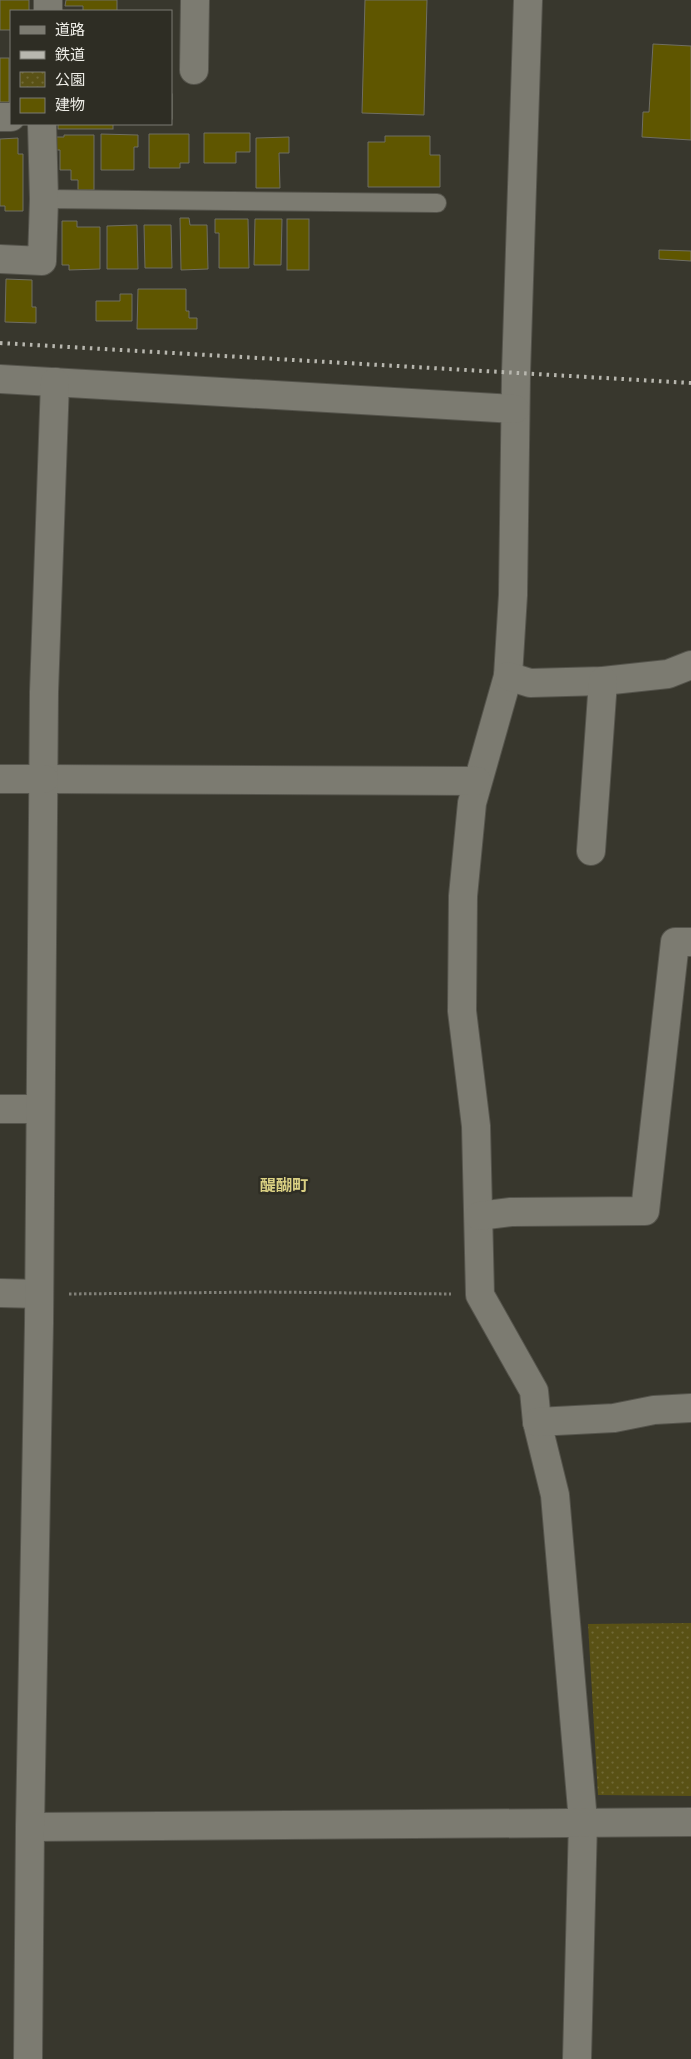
<svg xmlns="http://www.w3.org/2000/svg" width="691" height="2059" viewBox="0 0 691 2059" font-family="'IBM Plex Sans','Noto Sans JP',sans-serif">
  <style>
    .park { fill: url(#park-dots) }
    .building { fill: #5f5600; stroke: #6f6e63 }
    .lines { fill: none; stroke-linecap: round; stroke-linejoin: round }
    .lane-casing { stroke: #55544c; stroke-width: 20 }
    .street-casing { stroke: #55544c; stroke-width: 30 }
    .secondary-casing { stroke: #55544c; stroke-width: 30 }
    .path { stroke: #818078; stroke-width: 3; stroke-dasharray: 2.5 2.5; stroke-linecap: butt }
    .lane { stroke: #7c7b71; stroke-width: 18 }
    .street { stroke: #7c7b71; stroke-width: 28 }
    .secondary { stroke: #7c7b71; stroke-width: 28 }
    .rail { stroke: #b8b7af; stroke-width: 4; stroke-dasharray: 2.5 5; stroke-linecap: butt }
    .labels { text-anchor: middle; stroke-width: 5; stroke-linejoin: round; paint-order: stroke }
    .neighbourhood-label { font-size: 16px; font-weight: bold; fill: #dbd183; stroke: #2e2d24 }
  </style>
  <defs>
    <pattern id="park-dots" width="8" height="8" patternUnits="userSpaceOnUse" patternTransform="scale(1.25)"><rect width="8" height="8" fill="#595115"/><path d="M2 2h.1M6 6h.1" fill="none" stroke="#716a37" stroke-width="1.8" stroke-linecap="round"/></pattern>
  </defs>
  <rect width="100%" height="100%" fill="#38372d"/>
  <polygon class="park" points="691,1623 691,1796 598,1795 588,1624"/>
  <g class="building">
    <polygon points="0,0 29,0 29,11 11,11 11,30 0,30"/>
    <polygon points="66,0 117,0 117,11 83,11 83,6 65,6"/>
    <polygon points="365,0 427,0 424,115 362,113"/>
    <polygon points="653,44 691,46 691,140 642,137 643,112 649,112"/>
    <rect x="0" y="58" width="9" height="44"/>
    <rect x="171" y="94" width="1" height="25"/>
    <rect x="58" y="124" width="55" height="5"/>
    <polygon points="204,133 250,133 250,152 236,152 236,163 204,163"/>
    <polygon points="101,134 138,135 138,147 134,147 134,170 101,170"/>
    <polygon points="149,134 189,134 189,163 180,163 180,168 149,168"/>
    <polygon points="64,135 94,135 94,190 78,190 78,180 71,180 71,170 60,170 60,150 54,150 54,137 64,137"/>
    <polygon points="385,136 430,136 430,155 440,155 440,187 368,187 368,142 385,142"/>
    <polygon points="289,137 289,153 279,153 280,188 256,188 256,138"/>
    <polygon points="18,138 18,154 23,154 23,211 5,211 5,206 0,206 0,139"/>
    <polygon points="180,218 189,218 190,225 207,225 208,269 181,270"/>
    <polygon points="215,219 248,219 249,268 219,268 219,233 215,233"/>
    <polygon points="255,219 282,219 281,265 254,265"/>
    <rect x="287" y="219" width="22" height="51"/>
    <polygon points="62,221 77,221 77,227 100,227 100,269 69,270 69,265 62,265"/>
    <polygon points="137,225 138,269 107,269 107,226"/>
    <polygon points="144,225 171,225 172,268 145,268"/>
    <polygon points="659,250 691,251 691,261 659,259"/>
    <polygon points="6,279 32,280 32,307 36,307 36,323 5,322"/>
    <polygon points="138,289 186,289 186,311 189,311 189,318 197,318 197,329 137,329"/>
    <polygon points="120,294 132,294 132,321 96,321 96,301 120,301"/>
  </g>
  <g class="lines">
    <g class="lane-casing">
      <polyline id="lane" points="44,199 437,203"/>
    </g>
    <g class="street-casing">
      <g id="street">
        <polyline points="528,0 516,374 513,595 508,676 472,803 463,896 462,1011 476,1126 480,1295 534,1391 537,1422 555,1495 583,1821 577,2059"/>
        <polyline points="48,11 48,0"/>
        <polyline points="194,70 195,0"/>
        <polyline points="0,117 11,117"/>
        <polyline points="0,259 42,261 44,199 42,124"/>
        <polyline points="0,379 515,409"/>
        <polyline points="508,676 530,683 603,681 668,674 691,665"/>
        <polyline points="44,779 477,781"/>
        <polyline points="591,851 603,681"/>
        <polyline points="0,1109 40,1109"/>
        <polyline points="479,1216 511,1212 645,1211 675,942 691,942"/>
        <polyline points="0,1293 39,1294"/>
        <polyline points="537,1422 614,1418 654,1410 691,1408"/>
        <polyline points="30,1827 691,1822"/>
        <polyline points="28,2059 30,1827 39,1323 44,692 55,382"/>
      </g>
    </g>
    <g class="secondary-casing">
      <polyline id="secondary" points="0,779 44,779"/>
    </g>
    <polyline class="path" points="69,1294 264,1292 451,1294"/>
    <use href="#lane" class="lane"/>
    <use href="#street" class="street"/>
    <use href="#secondary" class="secondary"/>
    <polyline class="rail" points="0,343 691,383"/>
  </g>
  <g class="labels">
    <g class="neighbourhood-label">
      <text x="284" y="1191">醍醐町</text>
    </g>
  </g>
  <rect x="10" y="10" width="162" height="115" fill="#2e2d24" stroke="#7b7a72"/>
  <rect x="20" y="26" width="25" height="8" fill="#7c7b71" stroke="#7b7a72"/>
  <text x="55" y="35" font-size="15" fill="#eeede7">道路</text>
  <rect x="20" y="51" width="25" height="8" fill="#b8b7af" stroke="#7b7a72"/>
  <text x="55" y="60" font-size="15" fill="#eeede7">鉄道</text>
  <rect x="20" y="72" width="25" height="15" fill="url(#park-dots)" stroke="#7b7a72"/>
  <text x="55" y="85" font-size="15" fill="#eeede7">公園</text>
  <rect x="20" y="98" width="25" height="15" fill="#5f5600" stroke="#7b7a72"/>
  <text x="55" y="110" font-size="15" fill="#eeede7">建物</text>
</svg>
